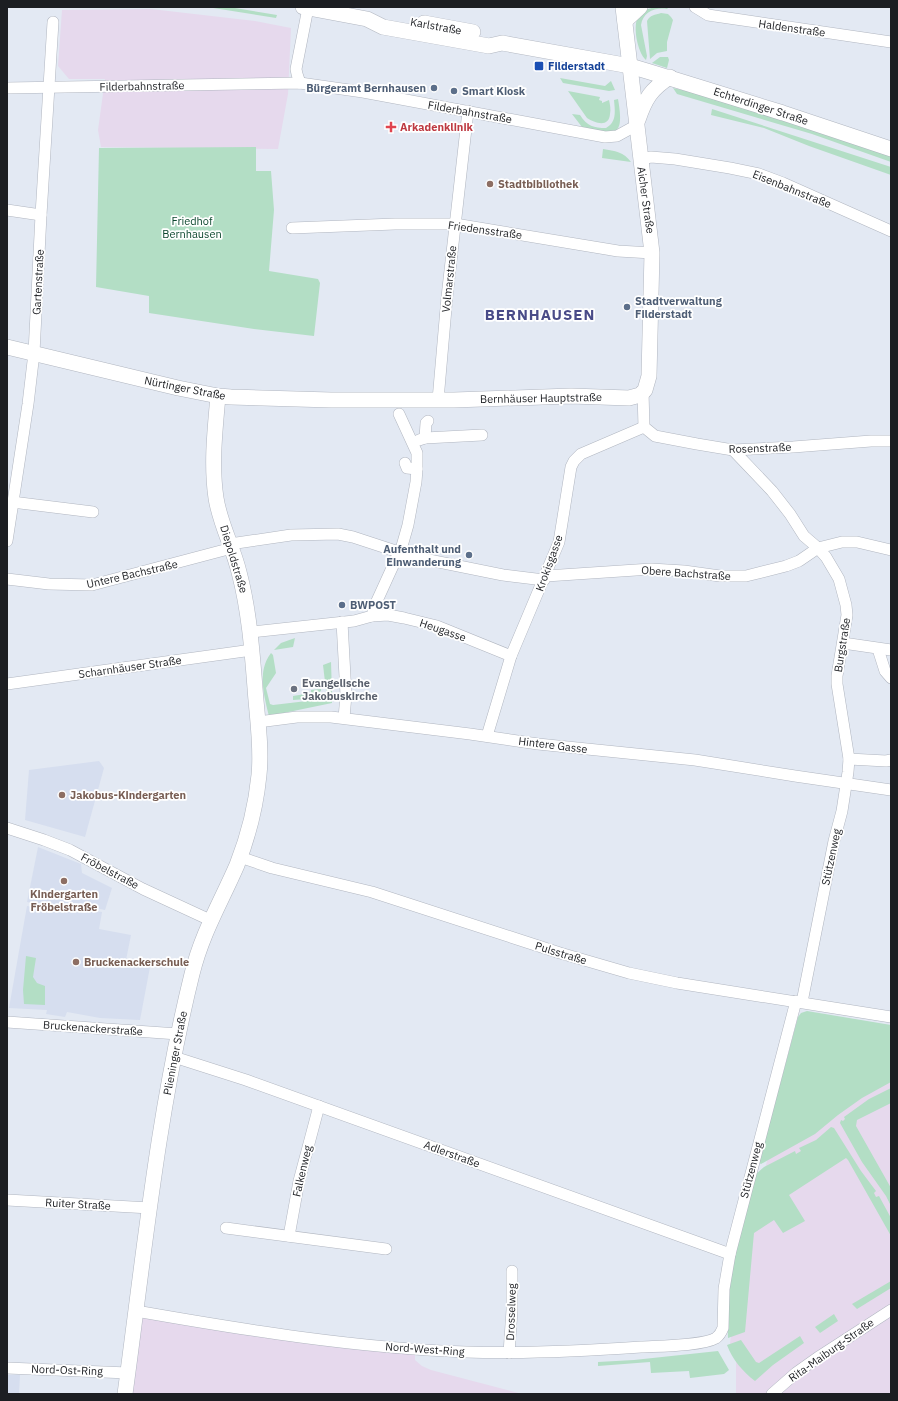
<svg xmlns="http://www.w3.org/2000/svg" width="898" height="1401" viewBox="0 0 898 1401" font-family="'IBM Plex Sans',sans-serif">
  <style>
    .commercial { fill: #e6d9ed }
    .built { fill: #d6deef }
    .green { fill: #b3dec5 }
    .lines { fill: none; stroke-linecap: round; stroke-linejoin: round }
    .street-casing { stroke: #b1b6c0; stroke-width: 12 }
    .secondary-casing { stroke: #b1b6c0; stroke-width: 16 }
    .street { stroke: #fff; stroke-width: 11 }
    .secondary { stroke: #fff; stroke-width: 15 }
    .transit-dot { fill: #1a4fb4; stroke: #fff; stroke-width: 1.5 }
    .service-dot { fill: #5c6f8a; stroke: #fff; stroke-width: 1.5 }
    .health-dot { fill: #e0444e; stroke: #fff; stroke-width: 1.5 }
    .education-dot { fill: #8d6e63; stroke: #fff; stroke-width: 1.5 }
    .worship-dot { fill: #6b7280; stroke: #fff; stroke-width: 1.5 }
    .labels { text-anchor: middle; stroke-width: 3.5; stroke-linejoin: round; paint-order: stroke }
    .street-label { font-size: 11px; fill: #1c1e22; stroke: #fff }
    .transit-label { font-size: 11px; font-weight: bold; fill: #164399; stroke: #fff; text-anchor: start }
    .service-label { font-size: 11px; font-weight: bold; fill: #4e5e75; stroke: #fff; text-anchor: start }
    .health-label { font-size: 11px; font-weight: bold; fill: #be3a42; stroke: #fff; text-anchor: start }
    .education-label { font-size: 11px; font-weight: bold; fill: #785e54; stroke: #fff; text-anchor: start }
    .park-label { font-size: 11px; fill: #0c472e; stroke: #fff }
    .worship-label { font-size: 11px; font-weight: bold; fill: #5b616d; stroke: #fff; text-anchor: start }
    .district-label { font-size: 15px; font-weight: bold; letter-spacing: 1px; fill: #494b88; stroke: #fff }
  </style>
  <rect width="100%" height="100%" fill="#e3e9f3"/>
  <g class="commercial">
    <polygon points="151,9 255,21 291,28 288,94 278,149 101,147 98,130 105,79 69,79 58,66 62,10"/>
    <polygon points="806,1015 891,1030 891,1394 736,1394 736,1358 730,1343 743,1251"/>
    <polygon points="136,1311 415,1354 415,1360 422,1366 431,1370 522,1394 125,1394"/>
  </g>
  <g class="built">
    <polygon points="99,761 104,768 85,837 25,820 29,770"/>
    <polygon points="38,847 81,864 82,873 112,888 105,910 71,903 64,903 52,908 27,902"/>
    <polygon points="27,906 64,913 66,906 102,912 99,929 131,935 126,960 144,964 144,966 150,967 140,1020 100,1018 67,1012 65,1017 46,1014 47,1010 9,1008"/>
    <polygon points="7,1375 20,1375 19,1394 7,1394"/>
  </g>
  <g class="green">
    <polygon points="207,7 229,7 277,15 276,18"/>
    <path d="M656 7H669L667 9C655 7 643 12 641 25L647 56 646 60C637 52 632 24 639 15 643 10 650 8 656 7Z"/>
    <path d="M661 13 668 14 671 17 673 20 667 42V51L657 53 650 59 647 21C650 15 655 15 661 13Z"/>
    <polygon points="660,57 668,57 669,60 667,68 652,63"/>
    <polygon points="560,78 605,86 611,81 615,90 609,91 563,83"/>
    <polygon points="673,88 691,92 730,103 891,155 891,162 812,134 677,94"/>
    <path d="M568 91 600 97 599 100 602 101V103L609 100C610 105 611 109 610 114 609 128 595 123 587 118Z"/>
    <path d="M618 99C625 139 615 135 582 127L572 114 580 115C587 126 594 128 606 128 617 122 615 111 614 100Z"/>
    <polygon points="712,109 891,167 891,175 809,146 764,128 711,115"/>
    <polygon points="256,147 256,171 271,171 274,210 269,271 318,279 320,283 314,336 254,329 149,313 149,296 96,287 99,148"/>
    <path d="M603 149C615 151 624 152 631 162L602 158Z"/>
    <polygon points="295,638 293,647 274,650 281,643"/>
    <path d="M271 653 273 655 276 673 266 688 270 704 273 705 307 701 322 694 323 697 332 700V703L269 716C264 695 257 671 271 653Z"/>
    <polygon points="331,662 332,694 328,693 326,690 323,665"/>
    <polygon points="321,689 321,691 307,699 293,700 293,696 311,693 311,690"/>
    <polygon points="26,956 36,958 33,977 37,983 45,986 45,1005 24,1004 23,990"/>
    <polygon points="807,1011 891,1025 891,1082 862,1098 838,1115 815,1134 761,1164 759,1163 798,1017 801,1013"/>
    <polygon points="891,1088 891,1103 857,1120 856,1126 891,1188 891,1206 886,1196 862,1162 840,1123 841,1120 843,1121 845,1119 844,1117 869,1099"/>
    <polygon points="831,1127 834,1128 861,1171 876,1191 874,1193 876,1197 879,1196 891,1218 891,1236 848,1160 846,1158 789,1195 805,1221 783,1233 774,1220 754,1233 745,1332 728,1338 727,1299 737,1245 756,1174 764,1167 795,1151 796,1154 801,1151 799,1148 816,1140"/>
    <polygon points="891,1281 891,1288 857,1309 852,1304"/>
    <polygon points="834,1314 838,1321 820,1333 815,1327"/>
    <path d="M800 1336 804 1343 773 1365 755 1381C743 1372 732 1359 727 1345L741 1340 756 1362 759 1363Z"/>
    <polygon points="718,1351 729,1370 724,1374 690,1378 689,1371 651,1373 650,1362 598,1366 598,1362 634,1360"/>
  </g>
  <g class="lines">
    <g class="street-casing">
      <g id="street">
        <polyline points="695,7 708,15 891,42"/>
        <polyline points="300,83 297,74 296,69 308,8"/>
        <polyline points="7,88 300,83 363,92 605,137 617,136 637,125"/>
        <polyline points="641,159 651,157 675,159 730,168 759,174 783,183 891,231"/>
        <polyline points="7,210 41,215"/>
        <polyline points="292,228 395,224 455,224 618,251 652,253"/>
        <polyline points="643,392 644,427 655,436 697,444 733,450 793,447 871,441 891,441"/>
        <polyline points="438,400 447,297 468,111"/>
        <polyline points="425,438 482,435"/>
        <polyline points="419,440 425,438 426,423 428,421"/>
        <polyline points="733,450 772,491 790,514 804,536 818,548 826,557 839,579 846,605 847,615 837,676 837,684 849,759 848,772 842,811 834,841 802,1002"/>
        <polyline points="405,463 407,468 417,469"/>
        <polyline points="12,502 93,512"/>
        <polyline points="7,541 28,404 34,353 41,215 53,22"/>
        <polyline points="230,544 291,535 338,534 353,537 414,557 503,575 544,580"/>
        <polyline points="546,576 651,569 684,571 720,576 746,576 786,566 799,561 818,548 842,542 857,542 891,550"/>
        <polyline points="7,579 49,584 92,585 232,548"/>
        <polyline points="372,616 376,603 402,546 408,525 416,482 417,469 417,453 399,414"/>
        <polyline points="342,622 346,695 344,718"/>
        <polyline points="251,632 354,621 372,616 388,615 404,618 437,626 511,656"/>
        <polyline points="843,643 891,650"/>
        <polyline points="878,649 885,671 891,678"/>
        <polyline points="7,684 252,650"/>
        <polyline points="258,722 297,717 331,717 470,734 538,744 695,760 795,776 891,790"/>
        <polyline points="487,736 511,656 559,542 571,467 574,461 581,454 644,427"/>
        <polyline points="849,759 886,761 891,760"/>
        <polyline points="7,828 44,840 70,850 143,889 210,920"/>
        <polyline points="240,857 272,868 372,892 560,953 629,973 677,983 891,1017"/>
        <polyline points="7,1022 178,1034"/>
        <polyline points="174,1057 246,1080 730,1254"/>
        <polyline points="7,1200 150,1208"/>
        <polyline points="226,1228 386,1249"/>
        <polyline points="289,1236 299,1181 319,1106"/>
        <path d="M136 1311C244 1330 356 1348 466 1352 525 1354 583 1351 641 1347 659 1346 702 1346 716 1338 720 1335 721 1333 723 1328L724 1289 730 1254 796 1001"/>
        <polyline points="509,1353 512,1310 512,1271"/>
        <polyline points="7,1368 128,1373"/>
        <polyline points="772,1394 796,1373 820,1356 891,1310"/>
      </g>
    </g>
    <g class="secondary-casing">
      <g id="secondary">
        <polyline points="303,7 367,19 383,27 489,46 502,43 630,66 650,72 783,113 891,149"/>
        <polyline points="625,21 640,7"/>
        <polyline points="424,23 473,32"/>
        <path d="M638 120C645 99 651 89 670 77"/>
        <polyline points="7,347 178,388 218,396 231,397 331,400 454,400 571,396 629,398 640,395 645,390 649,376 652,253 623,7"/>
        <path d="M125 1394C144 1254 158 1111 192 974 202 933 221 902 237 865 248 837 256 806 259 775 262 747 257 717 255 688 252 649 249 610 239 572 233 547 220 524 216 498 211 464 215 430 218 396"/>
      </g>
    </g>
    <use href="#street" class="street"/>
    <use href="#secondary" class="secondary"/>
  </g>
  <rect class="transit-dot" x="534" y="61" width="10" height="10" rx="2"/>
  <g class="service-dot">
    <circle cx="434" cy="88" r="4"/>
    <circle cx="454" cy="91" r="4"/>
    <circle cx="627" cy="307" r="4"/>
    <circle cx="469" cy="555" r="4"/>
    <circle cx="342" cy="605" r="4"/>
  </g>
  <path class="health-dot" d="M389 121h4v4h4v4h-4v4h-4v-4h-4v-4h4z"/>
  <g class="education-dot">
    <circle cx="490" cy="184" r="4"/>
    <circle cx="62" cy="795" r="4"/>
    <circle cx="64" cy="881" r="4"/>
    <circle cx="76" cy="962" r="4"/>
  </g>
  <circle class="worship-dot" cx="294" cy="689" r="4"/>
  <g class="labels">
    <g class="street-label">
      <text transform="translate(436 26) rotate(10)" y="4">Karlstraße</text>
      <text transform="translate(792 28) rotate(8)" y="4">Haldenstraße</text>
      <text transform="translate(142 86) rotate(-1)" y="4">Filderbahnstraße</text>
      <text transform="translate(761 106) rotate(18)" y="4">Echterdinger Straße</text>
      <text transform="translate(470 112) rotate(10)" y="4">Filderbahnstraße</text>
      <text transform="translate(792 189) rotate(22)" y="4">Eisenbahnstraße</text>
      <text transform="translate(646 200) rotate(82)" y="4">Aicher Straße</text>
      <text transform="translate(485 230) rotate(8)" y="4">Friedensstraße</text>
      <text transform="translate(449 279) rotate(-84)" y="4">Volmarstraße</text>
      <text transform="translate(38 282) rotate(-87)" y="4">Gartenstraße</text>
      <text transform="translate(185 388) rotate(11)" y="4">Nürtinger Straße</text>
      <text transform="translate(541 398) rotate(-1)" y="4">Bernhäuser Hauptstraße</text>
      <text transform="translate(760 448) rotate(-2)" y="4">Rosenstraße</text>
      <text transform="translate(234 559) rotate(73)" y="4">Diepoldstraße</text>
      <text transform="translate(549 563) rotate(-70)" y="4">Krokisgasse</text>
      <text transform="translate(686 573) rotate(4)" y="4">Obere Bachstraße</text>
      <text transform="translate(132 574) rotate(-13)" y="4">Untere Bachstraße</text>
      <text transform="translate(443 630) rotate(19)" y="4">Heugasse</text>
      <text transform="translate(842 645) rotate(-81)" y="4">Burgstraße</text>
      <text transform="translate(130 667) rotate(-8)" y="4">Scharnhäuser Straße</text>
      <text transform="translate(553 745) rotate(7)" y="4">Hintere Gasse</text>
      <text transform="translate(831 857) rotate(-78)" y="4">Stützenweg</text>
      <text transform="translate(110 871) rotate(28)" y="4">Fröbelstraße</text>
      <text transform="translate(561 953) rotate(17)" y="4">Pulsstraße</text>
      <text transform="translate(93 1028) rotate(4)" y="4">Bruckenackerstraße</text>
      <text transform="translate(175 1053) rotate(-79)" y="4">Plieninger Straße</text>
      <text transform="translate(452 1154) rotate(20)" y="4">Adlerstraße</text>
      <text transform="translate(751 1170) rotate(-75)" y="4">Stützenweg</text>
      <text transform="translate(302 1171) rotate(-77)" y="4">Falkenweg</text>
      <text transform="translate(78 1204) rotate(3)" y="4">Ruiter Straße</text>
      <text transform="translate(511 1312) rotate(-88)" y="4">Drosselweg</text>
      <text transform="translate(425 1349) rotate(4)" y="4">Nord-West-Ring</text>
      <text transform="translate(831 1350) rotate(-35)" y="4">Rita-Maiburg-Straße</text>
      <text transform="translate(67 1370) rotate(2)" y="4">Nord-Ost-Ring</text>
    </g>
    <g class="transit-label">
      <text x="548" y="70">Filderstadt</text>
    </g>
    <g class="service-label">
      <text x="426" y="92" text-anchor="end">Bürgeramt Bernhausen</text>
      <text x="462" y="95">Smart Kiosk</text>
      <text x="635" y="305">Stadtverwaltung<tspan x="635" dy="13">Filderstadt</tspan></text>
      <text x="461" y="553" text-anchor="end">Aufenthalt und<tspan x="461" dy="13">Einwanderung</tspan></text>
      <text x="350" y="609">BWPOST</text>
    </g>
    <g class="health-label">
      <text x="400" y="131">Arkadenklinik</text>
    </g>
    <g class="education-label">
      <text x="498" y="188">Stadtbibliothek</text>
      <text x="70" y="799">Jakobus-Kindergarten</text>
      <text x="64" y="898" text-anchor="middle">Kindergarten<tspan x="64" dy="13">Fröbelstraße</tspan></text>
      <text x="84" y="966">Bruckenackerschule</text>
    </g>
    <g class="park-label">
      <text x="192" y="225">Friedhof<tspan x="192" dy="13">Bernhausen</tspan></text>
    </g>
    <g class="worship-label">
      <text x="302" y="687">Evangelische<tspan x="302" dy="13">Jakobuskirche</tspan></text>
    </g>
    <g class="district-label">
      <text x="540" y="320">BERNHAUSEN</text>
    </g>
  </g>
  <rect width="898" height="1401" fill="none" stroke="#1c1e22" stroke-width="16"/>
</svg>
